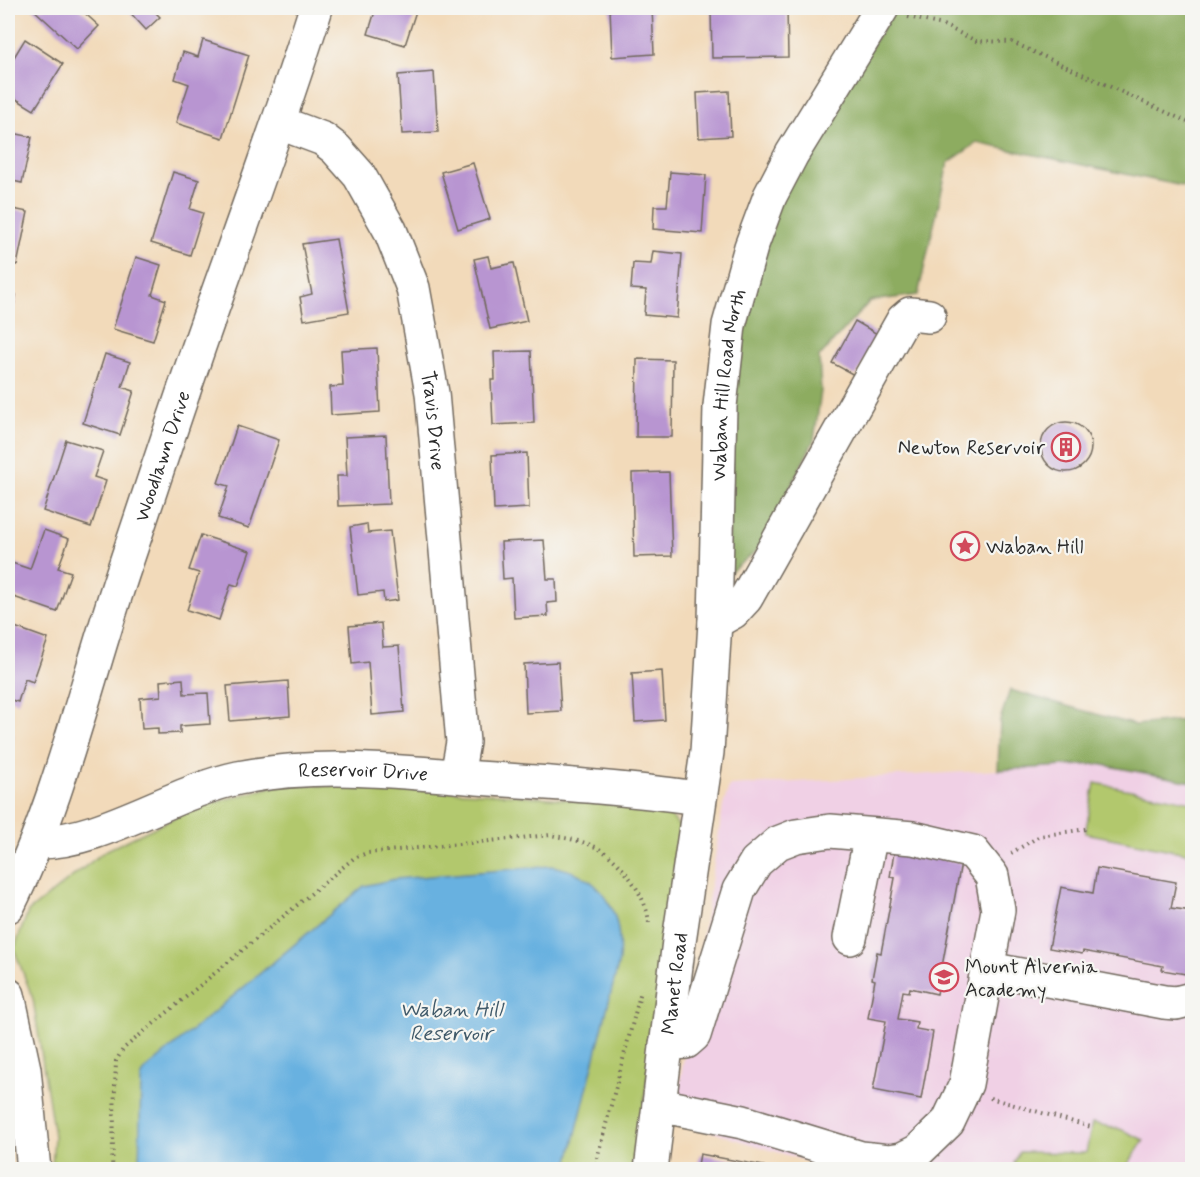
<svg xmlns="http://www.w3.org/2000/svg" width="1200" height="1177" viewBox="0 0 1200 1177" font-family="Mynerve,sans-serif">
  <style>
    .built { fill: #f0d0e5 }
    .green { fill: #b2c86d; stroke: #6e7a4c; stroke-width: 1.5 }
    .forest { fill: #8dac60; stroke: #5c6c46; stroke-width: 1.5 }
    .water { fill: #68b1e0; stroke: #4a6e86; stroke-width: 1.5 }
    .building { fill: #b895d1 }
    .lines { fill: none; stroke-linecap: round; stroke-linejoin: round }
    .minor-casing { stroke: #71685d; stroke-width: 36 }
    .path { stroke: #71685d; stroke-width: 4; stroke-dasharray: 1.5 4.5; stroke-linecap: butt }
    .minor { stroke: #fff; stroke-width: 33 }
    .labels { text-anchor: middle; stroke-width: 4.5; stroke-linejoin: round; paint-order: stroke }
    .street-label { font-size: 20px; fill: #2b2b2b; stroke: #f6f6f2 }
    .poi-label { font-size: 20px; fill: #2b2b2b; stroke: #f6f6f2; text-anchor: start }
    .water-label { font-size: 21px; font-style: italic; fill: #405a6a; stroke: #f6f6f2 }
  </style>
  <rect width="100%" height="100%" fill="#f6f6f2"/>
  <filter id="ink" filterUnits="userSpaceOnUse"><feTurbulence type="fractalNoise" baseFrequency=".0167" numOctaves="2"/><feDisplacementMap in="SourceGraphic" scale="12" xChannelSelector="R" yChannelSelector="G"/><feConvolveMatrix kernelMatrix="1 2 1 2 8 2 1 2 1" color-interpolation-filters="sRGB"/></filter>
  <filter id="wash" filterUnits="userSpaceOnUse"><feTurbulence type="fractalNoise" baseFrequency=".008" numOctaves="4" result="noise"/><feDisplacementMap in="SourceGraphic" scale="24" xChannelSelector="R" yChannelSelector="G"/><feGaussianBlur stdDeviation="1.35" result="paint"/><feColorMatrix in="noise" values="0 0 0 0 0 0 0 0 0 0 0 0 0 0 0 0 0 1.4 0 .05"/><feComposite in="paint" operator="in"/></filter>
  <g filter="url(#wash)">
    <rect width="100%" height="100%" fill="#f2daba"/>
    <polygon class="built" points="1098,764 1192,782 1192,1169 832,1169 674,1120 723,806 729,786"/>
    <g class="green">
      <polygon points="1095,783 1192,802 1191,854 1085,833"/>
      <path d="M283 784C411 789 540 793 667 811L681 829 635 1169H52L54 1136 33 999 14 949 28 912 105 851 197 807Z"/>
      <polygon points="1092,1123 1120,1129 1144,1140 1125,1169 1017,1169 1014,1163 1019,1152 1086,1153"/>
    </g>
    <g class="forest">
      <polygon points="896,8 1192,8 1192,188 977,143 948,163 918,295 870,301 819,357 821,391 814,440 760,548 728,574 734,355 783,181"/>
      <polygon points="1010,690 1135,725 1185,720 1192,711 1192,782 1098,764 998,770 1000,720"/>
    </g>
    <path class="water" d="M551 866C603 874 623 911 619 961L567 1169H139L141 1078 145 1070 364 886 395 879Z"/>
    <g id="blocks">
      <g class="building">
        <polygon points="32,8 79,8 99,26 77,49"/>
        <polygon points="126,8 151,8 160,17 146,30"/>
        <polygon points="376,8 417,8 405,45 368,34"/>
        <polygon points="610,8 652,8 654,54 612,57"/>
        <polygon points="787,8 788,57 712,58 711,10"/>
        <polygon points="25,39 63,64 34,110 8,94 8,67"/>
        <polygon points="203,40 249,55 223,138 176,123 189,84 175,79 183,52 198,57"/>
        <polygon points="434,72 438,132 402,134 398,75"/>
        <polygon points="729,91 731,136 699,138 697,93"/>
        <polygon points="8,132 32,137 22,183 8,180"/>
        <polygon points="473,163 490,219 458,229 441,172"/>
        <polygon points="173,172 199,180 190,209 203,213 190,255 151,243"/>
        <polygon points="670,172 706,175 702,233 653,229 654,206 667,206"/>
        <polygon points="8,208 28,212 17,265 8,263"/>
        <polygon points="336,239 349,312 304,320 300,297 312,294 302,244"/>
        <polygon points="653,251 682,254 677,318 644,315 646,290 631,289 633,263 651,264"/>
        <polygon points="488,256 491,268 514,263 527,321 490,329 474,259"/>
        <polygon points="136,257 161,265 152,295 166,300 153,341 113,329"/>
        <polygon points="8,294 16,295 9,331 8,331"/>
        <polygon points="855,321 879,335 856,376 832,363"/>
        <polygon points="377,348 380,412 331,415 330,387 343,386 341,350"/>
        <polygon points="531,351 534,423 493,425 491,380 495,380 494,352"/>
        <polygon points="105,354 130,362 122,387 134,391 120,435 83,423"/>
        <polygon points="637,359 673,360 672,437 636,437"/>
        <circle cx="1066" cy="447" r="25"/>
        <polygon points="237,426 279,440 249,528 218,518 229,486 218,483"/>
        <polygon points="386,435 389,504 338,506 337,476 347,476 345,437"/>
        <polygon points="66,440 103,451 94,477 106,481 91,527 43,511"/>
        <polygon points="527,453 529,508 494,510 492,455"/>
        <polygon points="669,472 672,556 634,557 632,473"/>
        <polygon points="367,524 368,533 390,531 398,600 384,602 383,592 358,595 350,527"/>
        <polygon points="44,530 69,539 58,568 71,572 57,612 8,595 9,562 30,569"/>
        <polygon points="201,535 250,551 238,586 231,584 219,620 187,610 199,573 189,570"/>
        <polygon points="544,540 547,579 556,579 557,602 547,603 548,616 514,618 512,578 503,579 501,542"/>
        <polygon points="381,623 383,647 399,646 404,712 372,715 368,662 352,664 349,626"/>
        <polygon points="12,626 48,639 33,682 25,679 18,702 8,699 8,639"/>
        <polygon points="558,662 561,711 526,713 524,664"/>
        <polygon points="662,671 665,720 635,722 632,673"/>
        <polygon points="183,679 184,694 208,693 210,724 180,726 180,733 158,734 158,728 142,729 140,698 161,696 160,681"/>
        <polygon points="288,681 290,716 230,721 227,686"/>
        <polygon points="8,733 14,735 8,753"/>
        <polygon points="899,850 961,863 937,994 910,988 909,992 903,991 898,1019 917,1022 916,1029 933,1032 921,1099 873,1090 886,1021 868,1018 875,980 872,979 877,952 881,953 895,878 890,877 894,853 898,854"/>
        <polygon points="1097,868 1176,882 1171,908 1192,911 1192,975 1162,970 1163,966 1083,951 1082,954 1049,948 1061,887 1093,893"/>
        <polygon points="700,1154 764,1166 763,1170 697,1170"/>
      </g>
    </g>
  </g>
  <g filter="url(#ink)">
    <use href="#blocks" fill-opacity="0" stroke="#71685d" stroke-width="1.5"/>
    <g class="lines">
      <g class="minor-casing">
        <g id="minor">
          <path id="s1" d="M280 123 323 139 336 149 359 175 390 230 413 288 432 393 463 742 457 776"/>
          <polyline points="715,622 733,612 746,598 903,320 910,314 929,316"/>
          <path id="s2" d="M37 842C101 843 172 792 238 778 318 762 397 771 477 778 551 783 625 788 698 798"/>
          <path id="s3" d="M8 906C61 798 87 677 126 563 152 486 177 409 204 332 242 224 282 117 316 8"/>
          <polyline points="850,938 871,835"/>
          <polyline points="989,969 1164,1002 1176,1003 1192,999"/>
          <polyline points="8,995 24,1069 34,1170"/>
          <polyline points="659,1105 743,1122 861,1158 889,1161 902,1159 918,1151 948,1122 966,1084 998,910 992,876 973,852 913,838 830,831 796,836 778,843 756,862 739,890 694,1035 686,1042 666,1044"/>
          <path id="s4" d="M651 1170 679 941 707 752 715 622 720 406 729 325 751 247 770 196 792 154 882 8"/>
        </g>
      </g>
      <g class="path">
        <polyline points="908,17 943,25 976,41 1012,42 1192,124"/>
        <polyline points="1011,853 1040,836 1086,829"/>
        <polyline points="990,1098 1091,1127"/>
        <path d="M112 1170 116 1061 123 1049 354 858 367 853 551 835C568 839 586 841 601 850 623 863 648 899 649 924"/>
        <polyline points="594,1170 641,991"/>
      </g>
      <use href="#minor" class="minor"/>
    </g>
  </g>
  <defs>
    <g id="building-ring" transform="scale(1.5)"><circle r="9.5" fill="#f6f6f2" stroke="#d1495b" stroke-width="1.5"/><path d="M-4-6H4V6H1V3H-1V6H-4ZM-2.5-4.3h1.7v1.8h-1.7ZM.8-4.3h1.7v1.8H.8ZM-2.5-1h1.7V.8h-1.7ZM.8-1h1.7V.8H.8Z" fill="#d1495b"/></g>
    <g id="sight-ring" transform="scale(1.5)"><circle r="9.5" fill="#f6f6f2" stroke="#d1495b" stroke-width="1.5"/><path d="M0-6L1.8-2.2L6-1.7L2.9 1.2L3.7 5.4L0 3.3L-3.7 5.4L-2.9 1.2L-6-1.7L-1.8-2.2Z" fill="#d1495b"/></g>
    <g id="school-ring" transform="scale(1.5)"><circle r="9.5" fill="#f6f6f2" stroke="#d1495b" stroke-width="1.5"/><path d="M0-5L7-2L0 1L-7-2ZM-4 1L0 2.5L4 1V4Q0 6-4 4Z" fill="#d1495b"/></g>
  </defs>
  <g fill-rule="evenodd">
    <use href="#building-ring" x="1066" y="447"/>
    <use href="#sight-ring" x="965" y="546"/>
    <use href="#school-ring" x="944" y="977"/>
  </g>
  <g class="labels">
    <g class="street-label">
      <text dy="7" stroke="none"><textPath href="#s4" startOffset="790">Waban Hill Road North</textPath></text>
      <text dy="7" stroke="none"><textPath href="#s1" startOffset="357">Travis Drive</textPath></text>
      <text dy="7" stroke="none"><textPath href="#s3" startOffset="476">Woodlawn Drive</textPath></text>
      <text dy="7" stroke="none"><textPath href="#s2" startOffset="338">Reservoir Drive</textPath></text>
      <text dy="7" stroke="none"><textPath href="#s4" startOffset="188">Manet Road</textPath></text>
    </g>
    <g class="poi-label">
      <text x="1045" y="454" text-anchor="end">Newton Reservoir</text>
      <text x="986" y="553">Waban Hill</text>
      <text x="965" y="973">Mount Alvernia<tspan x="965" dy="23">Academy</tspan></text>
    </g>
    <g class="water-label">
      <text x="451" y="1016">Waban Hill<tspan x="451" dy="24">Reservoir</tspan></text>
    </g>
  </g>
  <rect width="1200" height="1177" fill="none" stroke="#f6f6f2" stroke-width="30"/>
</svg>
